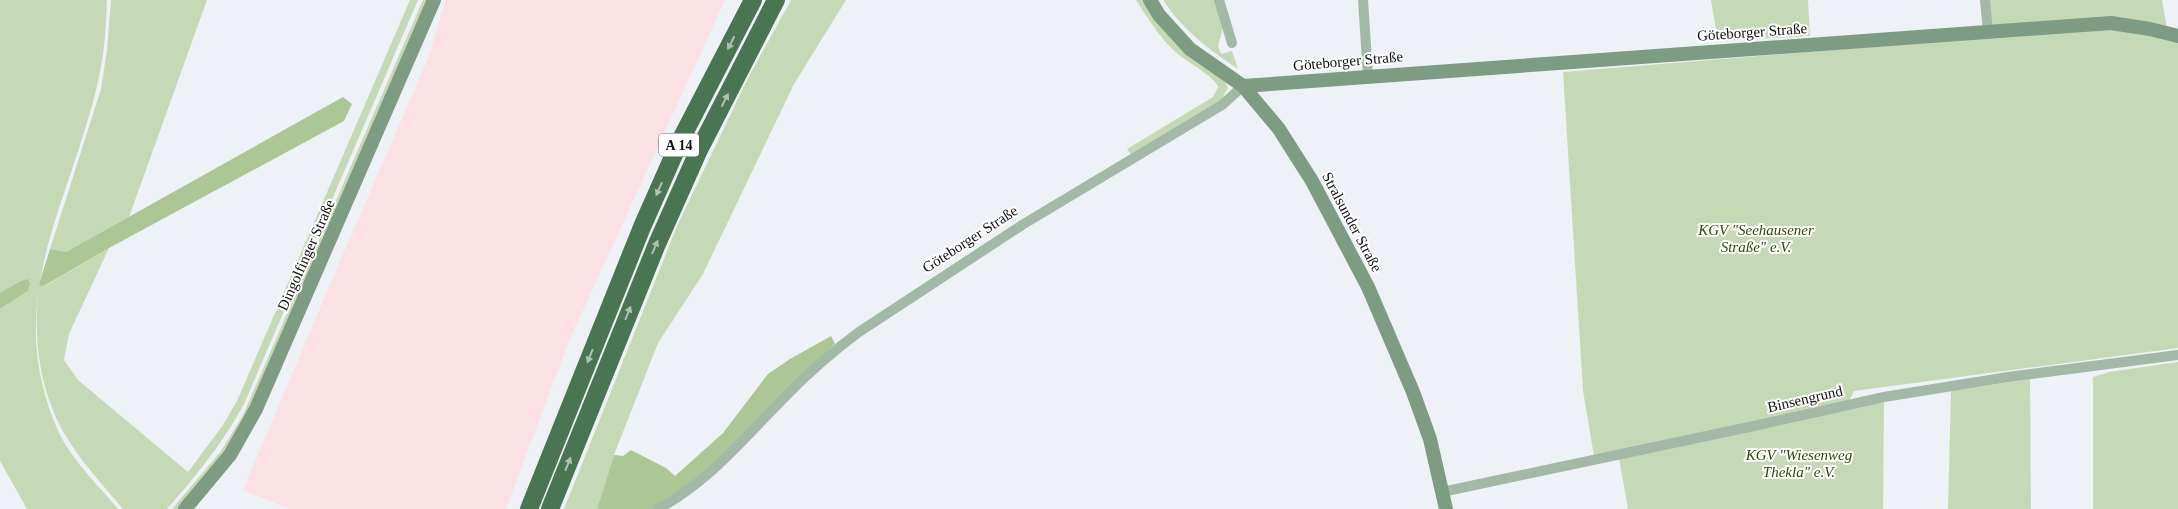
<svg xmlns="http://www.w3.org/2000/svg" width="2178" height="509" viewBox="0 0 2178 509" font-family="'Times New Roman',serif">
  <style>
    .industrial { fill: #fbe0e4 }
    .green { fill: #c6d9b7 }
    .forest { fill: #acc696 }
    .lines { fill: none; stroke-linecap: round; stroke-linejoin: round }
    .street { stroke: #a4b8a7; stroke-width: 10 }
    .secondary { stroke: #7e9b83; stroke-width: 14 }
    .highway { stroke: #4a7553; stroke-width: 18 }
    .oneway { fill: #aec1b2 }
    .labels { text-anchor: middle; stroke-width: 4; stroke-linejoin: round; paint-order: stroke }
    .shield { fill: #fff; stroke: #565758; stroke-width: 1 }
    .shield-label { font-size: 14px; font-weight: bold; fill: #0e0f10 }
    .street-label { font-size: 15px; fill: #0e0f10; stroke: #fff }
    .park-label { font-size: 15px; font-style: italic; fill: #2a4900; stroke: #fff }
  </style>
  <rect width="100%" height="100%" fill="#eef2f7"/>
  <polygon class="industrial" points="446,0 725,0 569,341 506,509 289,509 243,490 334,275 427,61"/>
  <g class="green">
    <path d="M0 0H107C106 29 104 58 97 86 67 211 0 304 60 435 74 462 98 485 118 509H27L0 461V309L28 291 0 293Z"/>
    <polygon points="111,0 207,0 129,217 66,252 50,249 101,89 107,50"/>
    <path d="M410 0H418L244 404C223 443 196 476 167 509H123C103 485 80 461 64 433 38 387 33 335 39 284L43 287 109 248 69 334 64 360 78 380 188 472 223 425 237 401Z"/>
    <polygon points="423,0 428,0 249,412 217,462 178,509 172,509 221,451 243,415"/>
    <polygon points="791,0 846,0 794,84 703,274 658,343 614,455 597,509 564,509 677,226 749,76"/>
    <path d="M1136 0H1144L1225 82 1228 88 1221 101 1132 156 1127 149 1213 97 1218 87C1215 77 1189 63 1179 55 1161 40 1149 20 1136 0Z"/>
    <path d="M1163 0H1215L1223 28 1218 46 1221 54 1232 51 1238 69C1208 49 1183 30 1163 0Z"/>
    <polygon points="1711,0 1808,0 1810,36 1718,41"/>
    <polygon points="1990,0 2162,0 2167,28 1991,29"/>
    <polygon points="2119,29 2178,41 2178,348 1854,391 1847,405 1884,403 1883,509 1628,509 1619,458 1594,456 1583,391 1563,72 2064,31"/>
    <polygon points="2178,362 2178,509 2093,509 2093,377 2109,372"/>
    <polygon points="2030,379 2031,509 1948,509 1951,391"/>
  </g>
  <g class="forest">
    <polygon points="343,97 352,104 344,121 109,248 42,287 39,284 50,249 66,252"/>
    <polygon points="28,279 30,283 28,291 0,309 0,293 21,281"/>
    <polygon points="831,336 835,344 814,363 728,454 670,499 653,509 597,509 614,455 623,456 631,450 666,468 675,476 723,433 768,374 790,359"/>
  </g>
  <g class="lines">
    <g class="street">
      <polyline points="1219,0 1232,43"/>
      <polyline points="1363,0 1368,76"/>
      <polyline points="1985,0 1988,32"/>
      <polyline points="1442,492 1749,427 1884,397 2008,377 2178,355"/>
      <path d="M658 509C709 482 744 438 784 398 807 374 832 352 859 332L1022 225 1222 105 1243 86"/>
    </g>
    <g class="secondary">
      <polyline points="1150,0 1159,15 1190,49 1243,86 1279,129 1312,181 1368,287 1413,392 1430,439 1446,509"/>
      <polyline points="1243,86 2111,23 2150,29 2178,36"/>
      <polyline points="185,509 230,455 256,409 434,0"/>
    </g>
    <g class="highway">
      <polyline points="529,509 642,227 680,141 753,0"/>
      <polyline points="550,509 657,244 698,152 776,0"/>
    </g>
  </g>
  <defs><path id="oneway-solid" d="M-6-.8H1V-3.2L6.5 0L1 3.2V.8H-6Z" transform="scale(1.25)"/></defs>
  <g class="oneway">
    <use href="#oneway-solid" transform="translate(731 43) rotate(117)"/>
    <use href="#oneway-solid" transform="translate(725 100) rotate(-63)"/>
    <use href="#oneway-solid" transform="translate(659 189) rotate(114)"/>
    <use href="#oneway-solid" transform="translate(655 247) rotate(-67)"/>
    <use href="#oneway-solid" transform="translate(628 313) rotate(-68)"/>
    <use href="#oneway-solid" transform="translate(590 356) rotate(112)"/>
    <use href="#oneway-solid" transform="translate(568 464) rotate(-68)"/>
  </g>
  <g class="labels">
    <rect class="shield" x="659" y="133.5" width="40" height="23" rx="4"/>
    <g class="shield-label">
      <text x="679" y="150">A 14</text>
    </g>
    <g class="street-label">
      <text transform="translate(1752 32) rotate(-4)" y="5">Göteborger Straße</text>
      <text transform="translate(1348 61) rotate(-5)" y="5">Göteborger Straße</text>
      <text transform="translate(1352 222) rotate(62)" y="5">Stralsunder Straße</text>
      <text transform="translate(970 239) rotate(-33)" y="5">Göteborger Straße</text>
      <text transform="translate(306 255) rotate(-66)" y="5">Dingolfinger Straße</text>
      <text transform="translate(1805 399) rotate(-13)" y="5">Binsengrund</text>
    </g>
    <g class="park-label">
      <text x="1756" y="235">KGV "Seehausener<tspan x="1756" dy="17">Straße" e.V.</tspan></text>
      <text x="1799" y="460">KGV "Wiesenweg<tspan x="1799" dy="17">Thekla" e.V.</tspan></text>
    </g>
  </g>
</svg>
